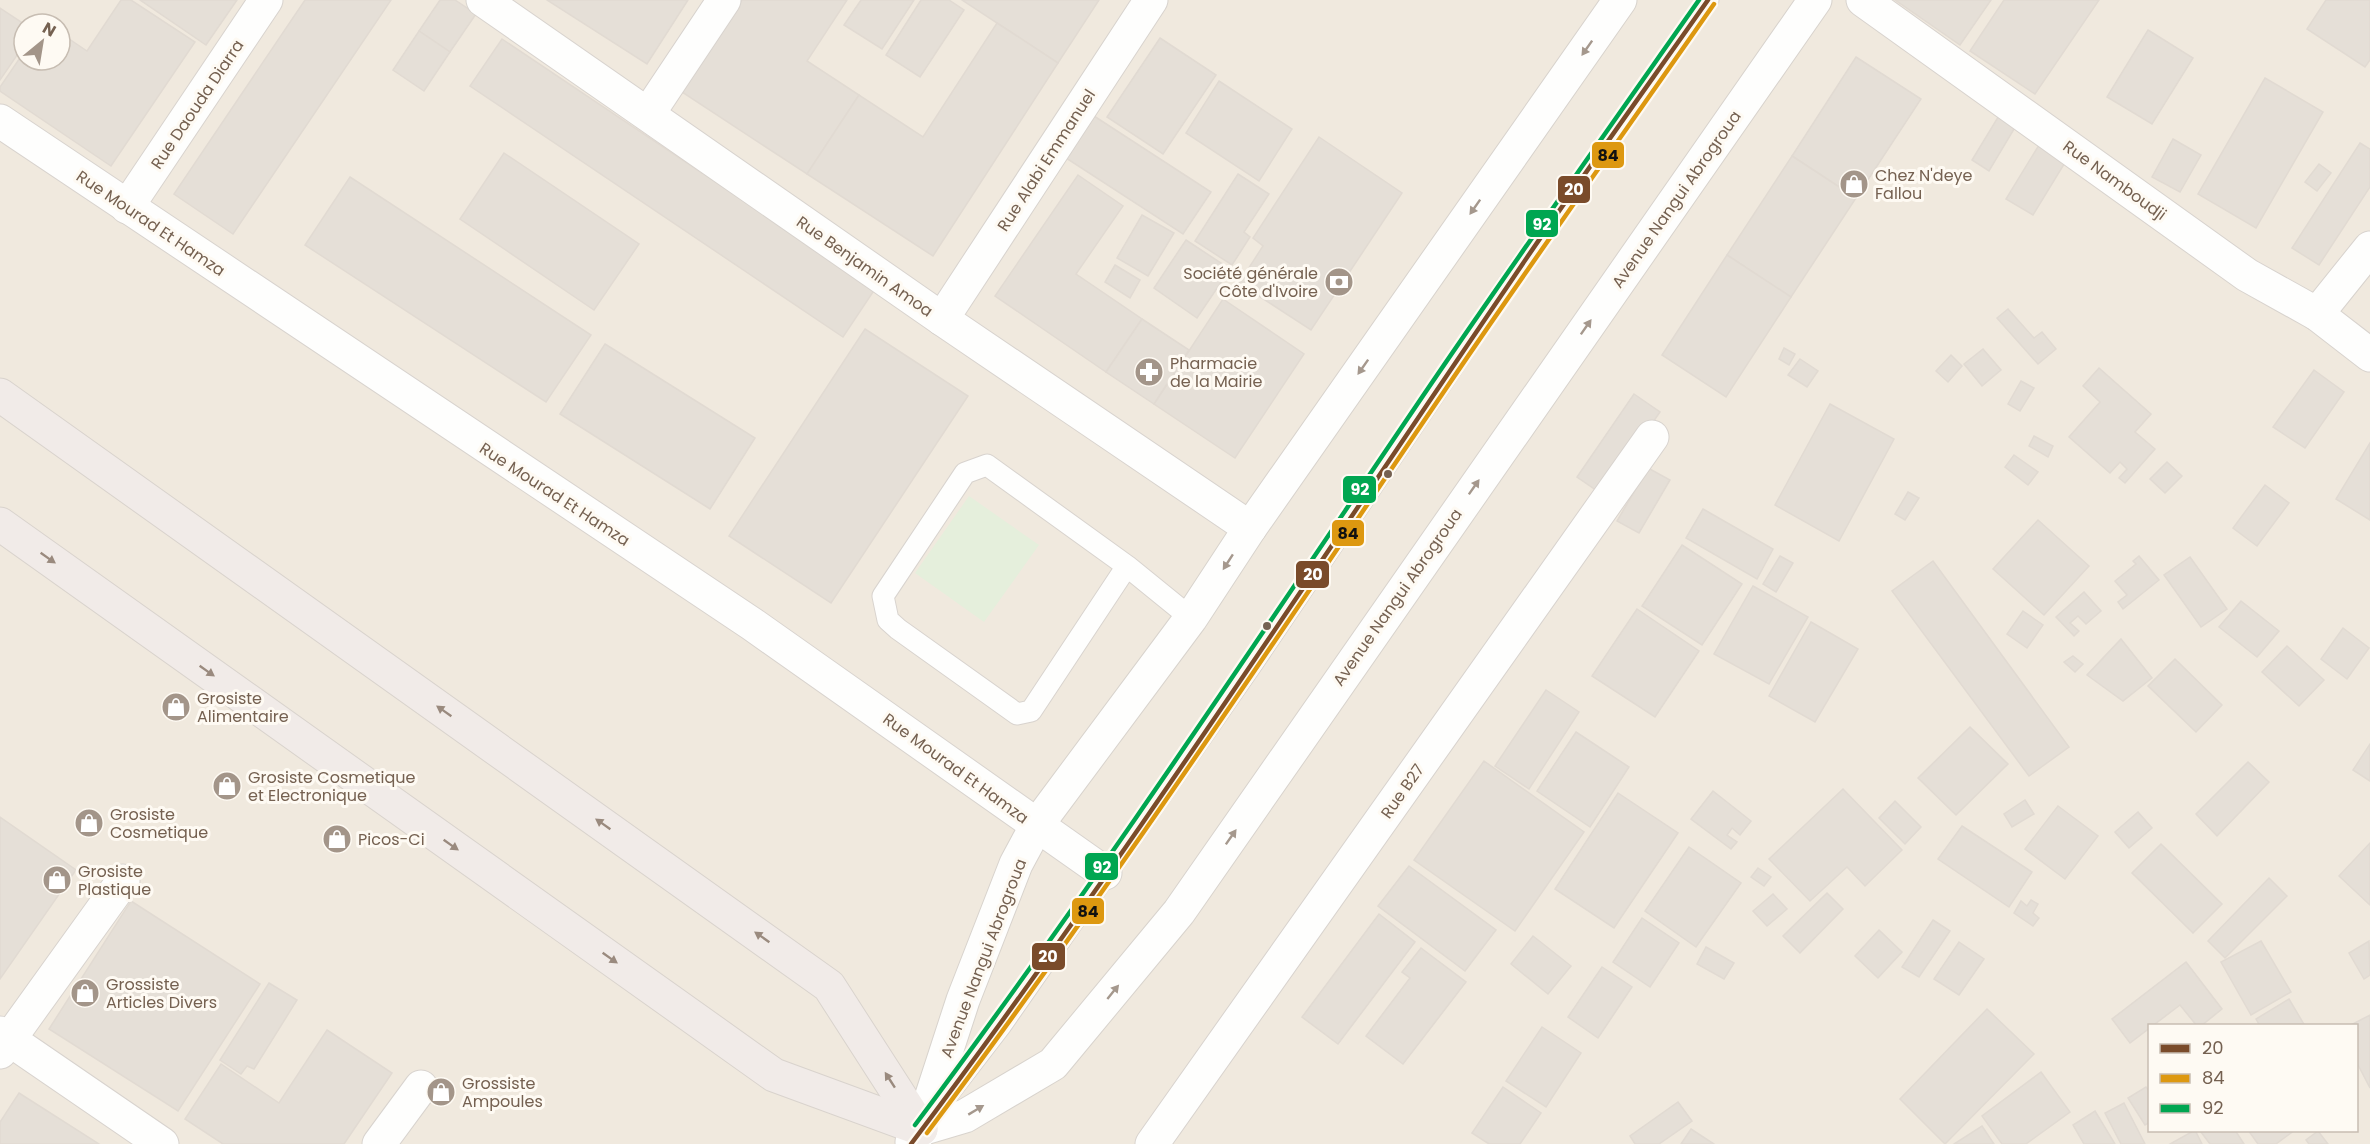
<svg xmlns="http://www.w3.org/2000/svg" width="2370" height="1144" viewBox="0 0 2370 1144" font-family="Poppins,sans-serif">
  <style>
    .residential { fill: #f0e9de; fill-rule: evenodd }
    .green { fill: #e5efdc }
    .building { fill: #e5dfd7; stroke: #e1dad2; stroke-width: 1.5 }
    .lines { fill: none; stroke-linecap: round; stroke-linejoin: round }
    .lane-casing { stroke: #d8d3ce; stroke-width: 23 }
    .street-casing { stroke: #d8d3ce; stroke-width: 35 }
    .secondary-casing { stroke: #d8d3cd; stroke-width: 35 }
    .highway-casing { stroke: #d9d3cd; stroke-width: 35 }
    .lane { stroke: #fefefd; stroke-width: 21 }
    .street { stroke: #fefefd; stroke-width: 33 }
    .secondary { stroke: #fefefd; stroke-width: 33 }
    .highway { stroke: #f1ebe8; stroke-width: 33 }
    .bus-1-casing { stroke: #fefaf3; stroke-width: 9 }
    .bus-2-casing { stroke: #fefaf3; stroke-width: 9 }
    .bus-3-casing { stroke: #fefaf3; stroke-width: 9 }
    .bus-1 { stroke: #7a4b2a; stroke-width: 4.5 }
    .bus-2 { stroke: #dd9810; stroke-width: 4.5 }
    .bus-3 { stroke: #00a651; stroke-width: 4.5 }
    .oneway { fill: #a5988d }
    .oneway2 { fill: #9a8a7e }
    .bus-dot { fill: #756151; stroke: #fefaf3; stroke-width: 2 }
    .labels { text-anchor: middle; stroke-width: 6; stroke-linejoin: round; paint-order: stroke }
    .street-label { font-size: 16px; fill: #756151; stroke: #fefaf3 }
    .poi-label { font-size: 16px; fill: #756151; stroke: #fefaf3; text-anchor: start }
    .line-badge { stroke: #fefaf3; stroke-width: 2 }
    .badge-label { font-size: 16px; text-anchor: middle; font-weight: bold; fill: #fff }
    .pale-badge-label { font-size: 16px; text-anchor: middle; font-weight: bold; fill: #111 }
  </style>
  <rect width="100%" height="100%" fill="#f8f6f0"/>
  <path class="residential" d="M0 0H2370V1144H0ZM24 24H60V60H24ZM2150 1026H2356V1130H2150Z"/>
  <polygon class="green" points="969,496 1039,545 984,622 915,573"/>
  <g class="building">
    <polygon points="121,0 131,0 195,42 111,166 0,91 0,87 24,52 24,60 60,60 60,33 87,51"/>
    <polygon points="140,0 237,0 206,45"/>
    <polygon points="305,0 391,0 233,234 174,194"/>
    <polygon points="440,0 455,0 476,14 450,52 419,31"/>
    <polygon points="547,0 688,0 647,64"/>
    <polygon points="742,0 847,0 807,61 859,95 807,174 682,92"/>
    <polygon points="861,0 914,0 882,49 844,25"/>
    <polygon points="921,0 949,0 964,10 920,77 886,55"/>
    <polygon points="962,0 1099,0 1058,63"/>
    <polygon points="1895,0 1991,0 1960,45"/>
    <polygon points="2004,0 2099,0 2035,94 1970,51"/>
    <polygon points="2326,0 2370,0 2370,60 2365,67 2307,29"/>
    <polygon points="0,8 24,24 24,45 0,80"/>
    <polygon points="997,23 1058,63 933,256 807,174 859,95 923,137"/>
    <polygon points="2148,30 2193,58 2152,124 2107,97"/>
    <polygon points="419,31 450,52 424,91 393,70"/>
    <polygon points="1160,38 1216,75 1163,154 1107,117"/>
    <polygon points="502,39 875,289 843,337 470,86"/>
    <polygon points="1856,57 1921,99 1856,198 1792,156"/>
    <polygon points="2265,78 2323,112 2256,228 2198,194"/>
    <polygon points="1219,81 1292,129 1259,181 1186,133"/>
    <polygon points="2003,109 2020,119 1989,171 1972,160"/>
    <polygon points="1094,116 1211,192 1183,234 1066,158"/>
    <polygon points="1319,137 1402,193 1311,330 1239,283 1263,246 1253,238"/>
    <polygon points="2173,139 2201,155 2180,192 2152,177"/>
    <polygon points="2360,143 2370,149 2370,187 2319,265 2292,248"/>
    <polygon points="2039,145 2066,161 2033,215 2006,199"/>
    <polygon points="504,153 639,244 594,310 460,219"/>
    <polygon points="1792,156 1856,198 1791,297 1727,255"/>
    <polygon points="2319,164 2331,173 2317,191 2305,182"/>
    <polygon points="1238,174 1269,194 1244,232 1250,237 1232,265 1195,241"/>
    <polygon points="1078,175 1123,206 1076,274 1142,319 1106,372 995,296"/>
    <polygon points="350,177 591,335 546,402 305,245"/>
    <polygon points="1142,215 1174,233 1148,276 1117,258"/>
    <polygon points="1186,240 1230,269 1197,318 1154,288"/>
    <polygon points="1727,255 1791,297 1726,397 1662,355"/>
    <polygon points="1115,265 1140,280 1130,298 1105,282"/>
    <polygon points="1223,299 1304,354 1235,458 1154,404"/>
    <polygon points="2008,309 2034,338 2042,332 2056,349 2038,364 1997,318"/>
    <polygon points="1142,319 1189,350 1154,404 1106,372"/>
    <polygon points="865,329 968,396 831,603 729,536"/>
    <polygon points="605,344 755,438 710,509 560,414"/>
    <polygon points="1784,348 1795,354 1789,365 1779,359"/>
    <polygon points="1983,349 2001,370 1982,386 1964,364"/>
    <polygon points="1951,355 1962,366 1948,382 1936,371"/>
    <polygon points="1800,359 1818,371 1807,387 1788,375"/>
    <polygon points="2099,368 2151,414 2135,432 2155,449 2125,483 2119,478 2127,469 2120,462 2110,473 2069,437 2100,402 2083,386"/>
    <polygon points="2314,370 2344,392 2305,448 2273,427"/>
    <polygon points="2021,381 2034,388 2020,411 2008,404"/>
    <polygon points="1634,394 1660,412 1603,495 1577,477"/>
    <polygon points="1830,404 1894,439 1839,541 1775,505"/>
    <polygon points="2034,436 2053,446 2048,457 2029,446"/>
    <polygon points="2370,443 2370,520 2336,499"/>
    <polygon points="2014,455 2038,472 2028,485 2005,467"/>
    <polygon points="2167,462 2182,476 2165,493 2150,479"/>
    <polygon points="1648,468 1670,480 1639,533 1617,521"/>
    <polygon points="2265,485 2289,503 2257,546 2233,528"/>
    <polygon points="1908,492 1919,498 1905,520 1895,514"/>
    <polygon points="1703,509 1773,549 1757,579 1686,538"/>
    <polygon points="2038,520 2089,566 2044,615 1993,569"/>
    <polygon points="1682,545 1742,584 1702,645 1642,606"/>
    <polygon points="1780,556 1793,563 1776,592 1763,584"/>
    <polygon points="2139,556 2159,580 2123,609 2118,602 2127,595 2115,581 2136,564 2133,561"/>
    <polygon points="2190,557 2227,609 2201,627 2164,575"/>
    <polygon points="1933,561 2069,747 2029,776 1892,591"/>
    <polygon points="1753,586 1808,617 1769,684 1714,654"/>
    <polygon points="2084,592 2101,611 2086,624 2078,616 2070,623 2079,631 2074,636 2056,617"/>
    <polygon points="2241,601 2279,631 2257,657 2219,627"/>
    <polygon points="1637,609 1699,651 1655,717 1592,676"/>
    <polygon points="2023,611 2043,625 2027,648 2007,634"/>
    <polygon points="1811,622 1858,649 1815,722 1769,696"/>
    <polygon points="2343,628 2369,648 2347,679 2321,659"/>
    <polygon points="2121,639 2152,678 2123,701 2087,675"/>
    <polygon points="2287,646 2324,680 2299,706 2262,672"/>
    <polygon points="2073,656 2083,664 2075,672 2064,662"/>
    <polygon points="2175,659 2222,705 2196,732 2148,686"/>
    <polygon points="1546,690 1579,712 1529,789 1495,766"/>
    <polygon points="1970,727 2008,764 1956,815 1918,778"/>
    <polygon points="1576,732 1629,767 1590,827 1537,791"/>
    <polygon points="2370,744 2370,781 2353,770"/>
    <polygon points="1484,761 1584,832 1515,931 1414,860"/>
    <polygon points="2248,762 2269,782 2217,836 2196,814"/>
    <polygon points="1843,789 1902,850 1865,886 1847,867 1810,901 1769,859"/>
    <polygon points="1713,791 1751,821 1740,835 1732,828 1727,835 1737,842 1731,849 1691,819"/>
    <polygon points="1618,793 1678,833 1614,928 1555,889"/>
    <polygon points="2025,800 2034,814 2012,827 2004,814"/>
    <polygon points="1895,801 1921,827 1905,844 1879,818"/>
    <polygon points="2058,806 2098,836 2065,879 2025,849"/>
    <polygon points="2138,812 2152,828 2129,848 2115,832"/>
    <polygon points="0,817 76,870 0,979"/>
    <polygon points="1962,826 2032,872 2009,907 1938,859"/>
    <polygon points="2370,843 2370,905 2339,876"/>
    <polygon points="2161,844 2222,904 2193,933 2132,873"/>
    <polygon points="1689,847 1741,883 1696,947 1645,911"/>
    <polygon points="1409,866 1496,930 1465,971 1378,906"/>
    <polygon points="1758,868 1771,877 1764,886 1751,877"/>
    <polygon points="2269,878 2287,896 2225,958 2208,941"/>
    <polygon points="1827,893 1843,909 1800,953 1783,936"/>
    <polygon points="1773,894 1787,909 1767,926 1753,911"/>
    <polygon points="2031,900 2038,904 2033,913 2039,918 2033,926 2014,913 2021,901 2027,906"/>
    <polygon points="131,901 260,984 178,1111 49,1029"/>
    <polygon points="1379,914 1415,942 1338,1044 1302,1017"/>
    <polygon points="1642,918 1679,943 1650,987 1613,962"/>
    <polygon points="1933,920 1950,931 1919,977 1902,967"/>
    <polygon points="1879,930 1902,952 1878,978 1855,956"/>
    <polygon points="1533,936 1571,966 1548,994 1511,964"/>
    <polygon points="2261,941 2291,992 2251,1015 2221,962"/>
    <polygon points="2369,941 2370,975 2364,979 2349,953"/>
    <polygon points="1959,942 1984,959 1959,995 1934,979"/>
    <polygon points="1706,947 1734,963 1724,979 1697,964"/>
    <polygon points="1421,948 1466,982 1403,1064 1366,1036 1410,978 1402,972"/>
    <polygon points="2186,962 2222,1009 2201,1026 2197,1026 2180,1005 2130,1043 2112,1019"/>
    <polygon points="1602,967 1632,987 1598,1038 1568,1017"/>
    <polygon points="269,983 297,1000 254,1069 247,1066 241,1074 220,1060"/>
    <polygon points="2289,999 2305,1026 2260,1026 2256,1019"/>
    <polygon points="1987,1009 2034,1054 1945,1144 1900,1099"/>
    <polygon points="2370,1015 2370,1088 2356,1061 2356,1026 2349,1026"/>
    <polygon points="1542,1027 1581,1053 1546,1107 1506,1081"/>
    <polygon points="327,1030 392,1073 344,1144 223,1144 185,1119 221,1064 279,1103"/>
    <polygon points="2041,1072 2070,1112 2026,1144 2002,1144 1982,1116"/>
    <polygon points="1503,1087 1541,1113 1520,1144 1489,1144 1472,1133"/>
    <polygon points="2146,1087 2150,1092 2150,1122 2145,1125 2128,1098"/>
    <polygon points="19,1093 99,1144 0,1144 0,1122"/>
    <polygon points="1678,1102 1692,1121 1659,1144 1635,1144 1630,1136"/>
    <polygon points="2124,1103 2145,1144 2121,1144 2105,1113"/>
    <polygon points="2095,1111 2115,1144 2084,1144 2073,1125"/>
    <polygon points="1982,1126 1994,1144 1954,1144"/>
    <polygon points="1691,1129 1714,1144 1681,1144"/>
    <polygon points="2195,1130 2202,1144 2170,1144"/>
    <polygon points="2203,1130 2235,1130 2244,1144 2210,1144 2201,1132"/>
    <polygon points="2248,1130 2295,1130 2276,1144 2258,1144"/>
    <polygon points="2318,1131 2328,1144 2309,1144 2306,1140"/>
  </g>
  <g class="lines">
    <g class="lane-casing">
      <g id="lane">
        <polyline points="1127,566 1031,711 1017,714 898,629 888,620 883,596 965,473 987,465 1127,566 1191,618"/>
        <polyline points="934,1112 1001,1025 1254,661 1509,283 1708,0"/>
      </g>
    </g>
    <g class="street-casing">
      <g id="street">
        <polyline points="483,0 942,319 1250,528"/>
        <polyline points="1863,0 2247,275 2317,314 2370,355"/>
        <polyline points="648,114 724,0"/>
        <polyline points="0,121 752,624 1105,873"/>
        <polyline points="127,207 266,0"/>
        <polyline points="2317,314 2370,248"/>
        <polyline points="942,319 1151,0"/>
        <polyline points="0,1033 162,1144"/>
        <polyline points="0,1052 123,881"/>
        <polyline points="379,1144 421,1087"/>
        <polyline points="1152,1144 1652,437"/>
      </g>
    </g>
    <g class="secondary-casing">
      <g id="secondary">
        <polyline points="921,1129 965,1116 1053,1064 1179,912 1815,0"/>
        <polyline points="912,1142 921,1129 963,1000 1016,864 1037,825 1191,618 1250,528 1620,0"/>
      </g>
    </g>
    <g class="highway-casing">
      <g id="highway">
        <polyline points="0,395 829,986 921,1129"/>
        <polyline points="0,524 774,1075 921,1129"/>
      </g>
    </g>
    <use href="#lane" class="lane"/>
    <use href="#street" class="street"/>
    <use href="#secondary" class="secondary"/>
    <use href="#highway" class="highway"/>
    <g class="bus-1-casing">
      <path id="bus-1" d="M911 1144C1121 866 1311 574 1507 287 1572 190 1641 95 1708 0"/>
    </g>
    <g class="bus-2-casing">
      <path id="bus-2" d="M927 1133C1108 892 1275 640 1445 390 1533 260 1624 133 1714 4"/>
    </g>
    <g class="bus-3-casing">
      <path id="bus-3" d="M915 1125C1096 884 1262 633 1431 384 1519 255 1609 128 1699 0"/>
    </g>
    <use href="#bus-1" class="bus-1"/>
    <use href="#bus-2" class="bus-2"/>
    <use href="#bus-3" class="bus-3"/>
  </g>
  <defs><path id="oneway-solid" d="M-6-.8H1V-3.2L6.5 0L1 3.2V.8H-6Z" transform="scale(1.5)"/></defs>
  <g class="oneway">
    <use href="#oneway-solid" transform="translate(1587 48) rotate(125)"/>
    <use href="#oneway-solid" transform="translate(1475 207) rotate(125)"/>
    <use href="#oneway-solid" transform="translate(1586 327) rotate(-55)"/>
    <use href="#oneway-solid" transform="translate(1363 367) rotate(125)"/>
    <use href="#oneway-solid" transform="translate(1474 487) rotate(-55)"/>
    <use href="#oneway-solid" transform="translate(1228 562) rotate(123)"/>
    <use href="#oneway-solid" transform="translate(1231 837) rotate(-55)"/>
    <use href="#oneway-solid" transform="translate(1113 992) rotate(-51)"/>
    <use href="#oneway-solid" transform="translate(976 1110) rotate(-31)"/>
  </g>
  <g class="oneway2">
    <use href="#oneway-solid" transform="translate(48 558) rotate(35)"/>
    <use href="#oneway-solid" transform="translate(207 671) rotate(35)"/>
    <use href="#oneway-solid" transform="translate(444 711) rotate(-145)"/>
    <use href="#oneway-solid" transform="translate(603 824) rotate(-145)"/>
    <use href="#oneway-solid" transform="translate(451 845) rotate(35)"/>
    <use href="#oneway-solid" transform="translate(762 937) rotate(-145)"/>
    <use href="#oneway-solid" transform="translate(610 958) rotate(35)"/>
    <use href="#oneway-solid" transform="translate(890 1080) rotate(-123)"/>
  </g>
  <defs>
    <g id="shop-disc" transform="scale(1.5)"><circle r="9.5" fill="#a39589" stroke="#fefaf3"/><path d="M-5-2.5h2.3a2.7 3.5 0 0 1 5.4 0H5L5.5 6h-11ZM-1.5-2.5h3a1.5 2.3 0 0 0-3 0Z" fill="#fff"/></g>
    <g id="bank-disc" transform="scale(1.5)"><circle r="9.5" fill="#a39589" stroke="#fefaf3"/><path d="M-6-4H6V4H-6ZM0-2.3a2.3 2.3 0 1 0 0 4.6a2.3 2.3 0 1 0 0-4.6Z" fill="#fff"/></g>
    <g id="pharmacy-disc" transform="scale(1.5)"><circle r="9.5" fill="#a39589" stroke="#fefaf3"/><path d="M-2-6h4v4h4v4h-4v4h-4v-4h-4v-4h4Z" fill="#fff"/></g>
  </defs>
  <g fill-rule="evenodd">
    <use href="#shop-disc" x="1854" y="184"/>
    <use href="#bank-disc" x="1339" y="282"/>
    <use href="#pharmacy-disc" x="1149" y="372"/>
    <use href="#shop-disc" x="176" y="707"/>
    <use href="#shop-disc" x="227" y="786"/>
    <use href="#shop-disc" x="89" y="823"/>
    <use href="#shop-disc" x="337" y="839"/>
    <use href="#shop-disc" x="57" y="880"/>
    <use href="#shop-disc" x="85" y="993"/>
    <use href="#shop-disc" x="441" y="1092"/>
  </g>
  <g class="bus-dot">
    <circle cx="1388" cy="474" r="5"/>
    <circle cx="1267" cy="626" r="5"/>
  </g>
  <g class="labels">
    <g class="street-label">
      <text transform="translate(197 104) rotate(-56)" y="6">Rue Daouda Diarra</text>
      <text transform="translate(1046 160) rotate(-57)" y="6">Rue Alabi Emmanuel</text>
      <text transform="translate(2115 180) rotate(36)" y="6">Rue Namboudji</text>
      <text transform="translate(1676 199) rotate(-55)" y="6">Avenue Nangui Abrogroua</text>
      <text transform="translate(151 223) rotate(34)" y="6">Rue Mourad Et Hamza</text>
      <text transform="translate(865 266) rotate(35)" y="6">Rue Benjamin Amoa</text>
      <text transform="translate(555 494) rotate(33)" y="6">Rue Mourad Et Hamza</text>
      <text transform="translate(1397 597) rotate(-55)" y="6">Avenue Nangui Abrogroua</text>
      <text transform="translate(956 768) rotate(36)" y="6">Rue Mourad Et Hamza</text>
      <text transform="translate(1402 791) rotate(-55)" y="6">Rue B27</text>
      <text transform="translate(983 958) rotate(-69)" y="6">Avenue Nangui Abrogroua</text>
    </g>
    <g class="poi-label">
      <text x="1875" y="181">Chez N'deye<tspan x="1875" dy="18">Fallou</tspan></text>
      <text x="1318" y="279" text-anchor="end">Société générale<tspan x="1318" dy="18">Côte d'Ivoire</tspan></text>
      <text x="1170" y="369">Pharmacie<tspan x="1170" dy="18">de la Mairie</tspan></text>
      <text x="197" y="704">Grosiste<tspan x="197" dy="18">Alimentaire</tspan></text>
      <text x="248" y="783">Grosiste Cosmetique<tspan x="248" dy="18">et Electronique</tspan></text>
      <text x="110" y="820">Grosiste<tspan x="110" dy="18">Cosmetique</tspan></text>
      <text x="358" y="845">Picos-Ci</text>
      <text x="78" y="877">Grosiste<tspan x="78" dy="18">Plastique</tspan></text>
      <text x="106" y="990">Grossiste<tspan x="106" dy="18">Articles Divers</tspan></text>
      <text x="462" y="1089">Grossiste<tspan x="462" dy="18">Ampoules</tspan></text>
    </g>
  </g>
  <g class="line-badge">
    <rect x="1591" y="141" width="34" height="28" rx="6" fill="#dd9810"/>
    <rect x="1557" y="175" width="34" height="29" rx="6" fill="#7a4b2a"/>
    <rect x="1525" y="209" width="34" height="29" rx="6" fill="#00a651"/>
    <rect x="1342" y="475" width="35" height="29" rx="6" fill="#00a651"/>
    <rect x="1331" y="519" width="34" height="28" rx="6" fill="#dd9810"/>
    <rect x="1295" y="560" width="35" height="29" rx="6" fill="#7a4b2a"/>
    <rect x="1084" y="852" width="35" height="29" rx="6" fill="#00a651"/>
    <rect x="1071" y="897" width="34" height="28" rx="6" fill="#dd9810"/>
    <rect x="1031" y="942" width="35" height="29" rx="6" fill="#7a4b2a"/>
  </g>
  <g class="badge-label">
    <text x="1574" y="195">20</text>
    <text x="1542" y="230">92</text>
    <text x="1360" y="495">92</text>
    <text x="1313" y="580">20</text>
    <text x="1102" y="873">92</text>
    <text x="1048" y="962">20</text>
  </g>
  <g class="pale-badge-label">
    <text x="1608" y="161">84</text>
    <text x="1348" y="539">84</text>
    <text x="1088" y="917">84</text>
  </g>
  <rect x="2148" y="1024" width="210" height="108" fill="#fefaf3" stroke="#c7bdb2" stroke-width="1.5"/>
  <rect x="2160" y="1044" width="30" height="9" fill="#7a4b2a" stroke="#c7bdb2" stroke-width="1.5"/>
  <text x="2202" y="1054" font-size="18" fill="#756151">20</text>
  <rect x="2160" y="1074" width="30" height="9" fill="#dd9810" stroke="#c7bdb2" stroke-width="1.5"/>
  <text x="2202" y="1084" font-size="18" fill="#756151">84</text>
  <rect x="2160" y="1104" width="30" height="9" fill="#00a651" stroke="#c7bdb2" stroke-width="1.5"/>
  <text x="2202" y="1114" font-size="18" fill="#756151">92</text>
  <g transform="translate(42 42) rotate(30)"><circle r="28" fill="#fefaf3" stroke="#c7bdb2" stroke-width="1.5"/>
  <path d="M0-4.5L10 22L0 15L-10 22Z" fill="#a39589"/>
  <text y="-9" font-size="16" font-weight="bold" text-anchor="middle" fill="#756151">N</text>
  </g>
</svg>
